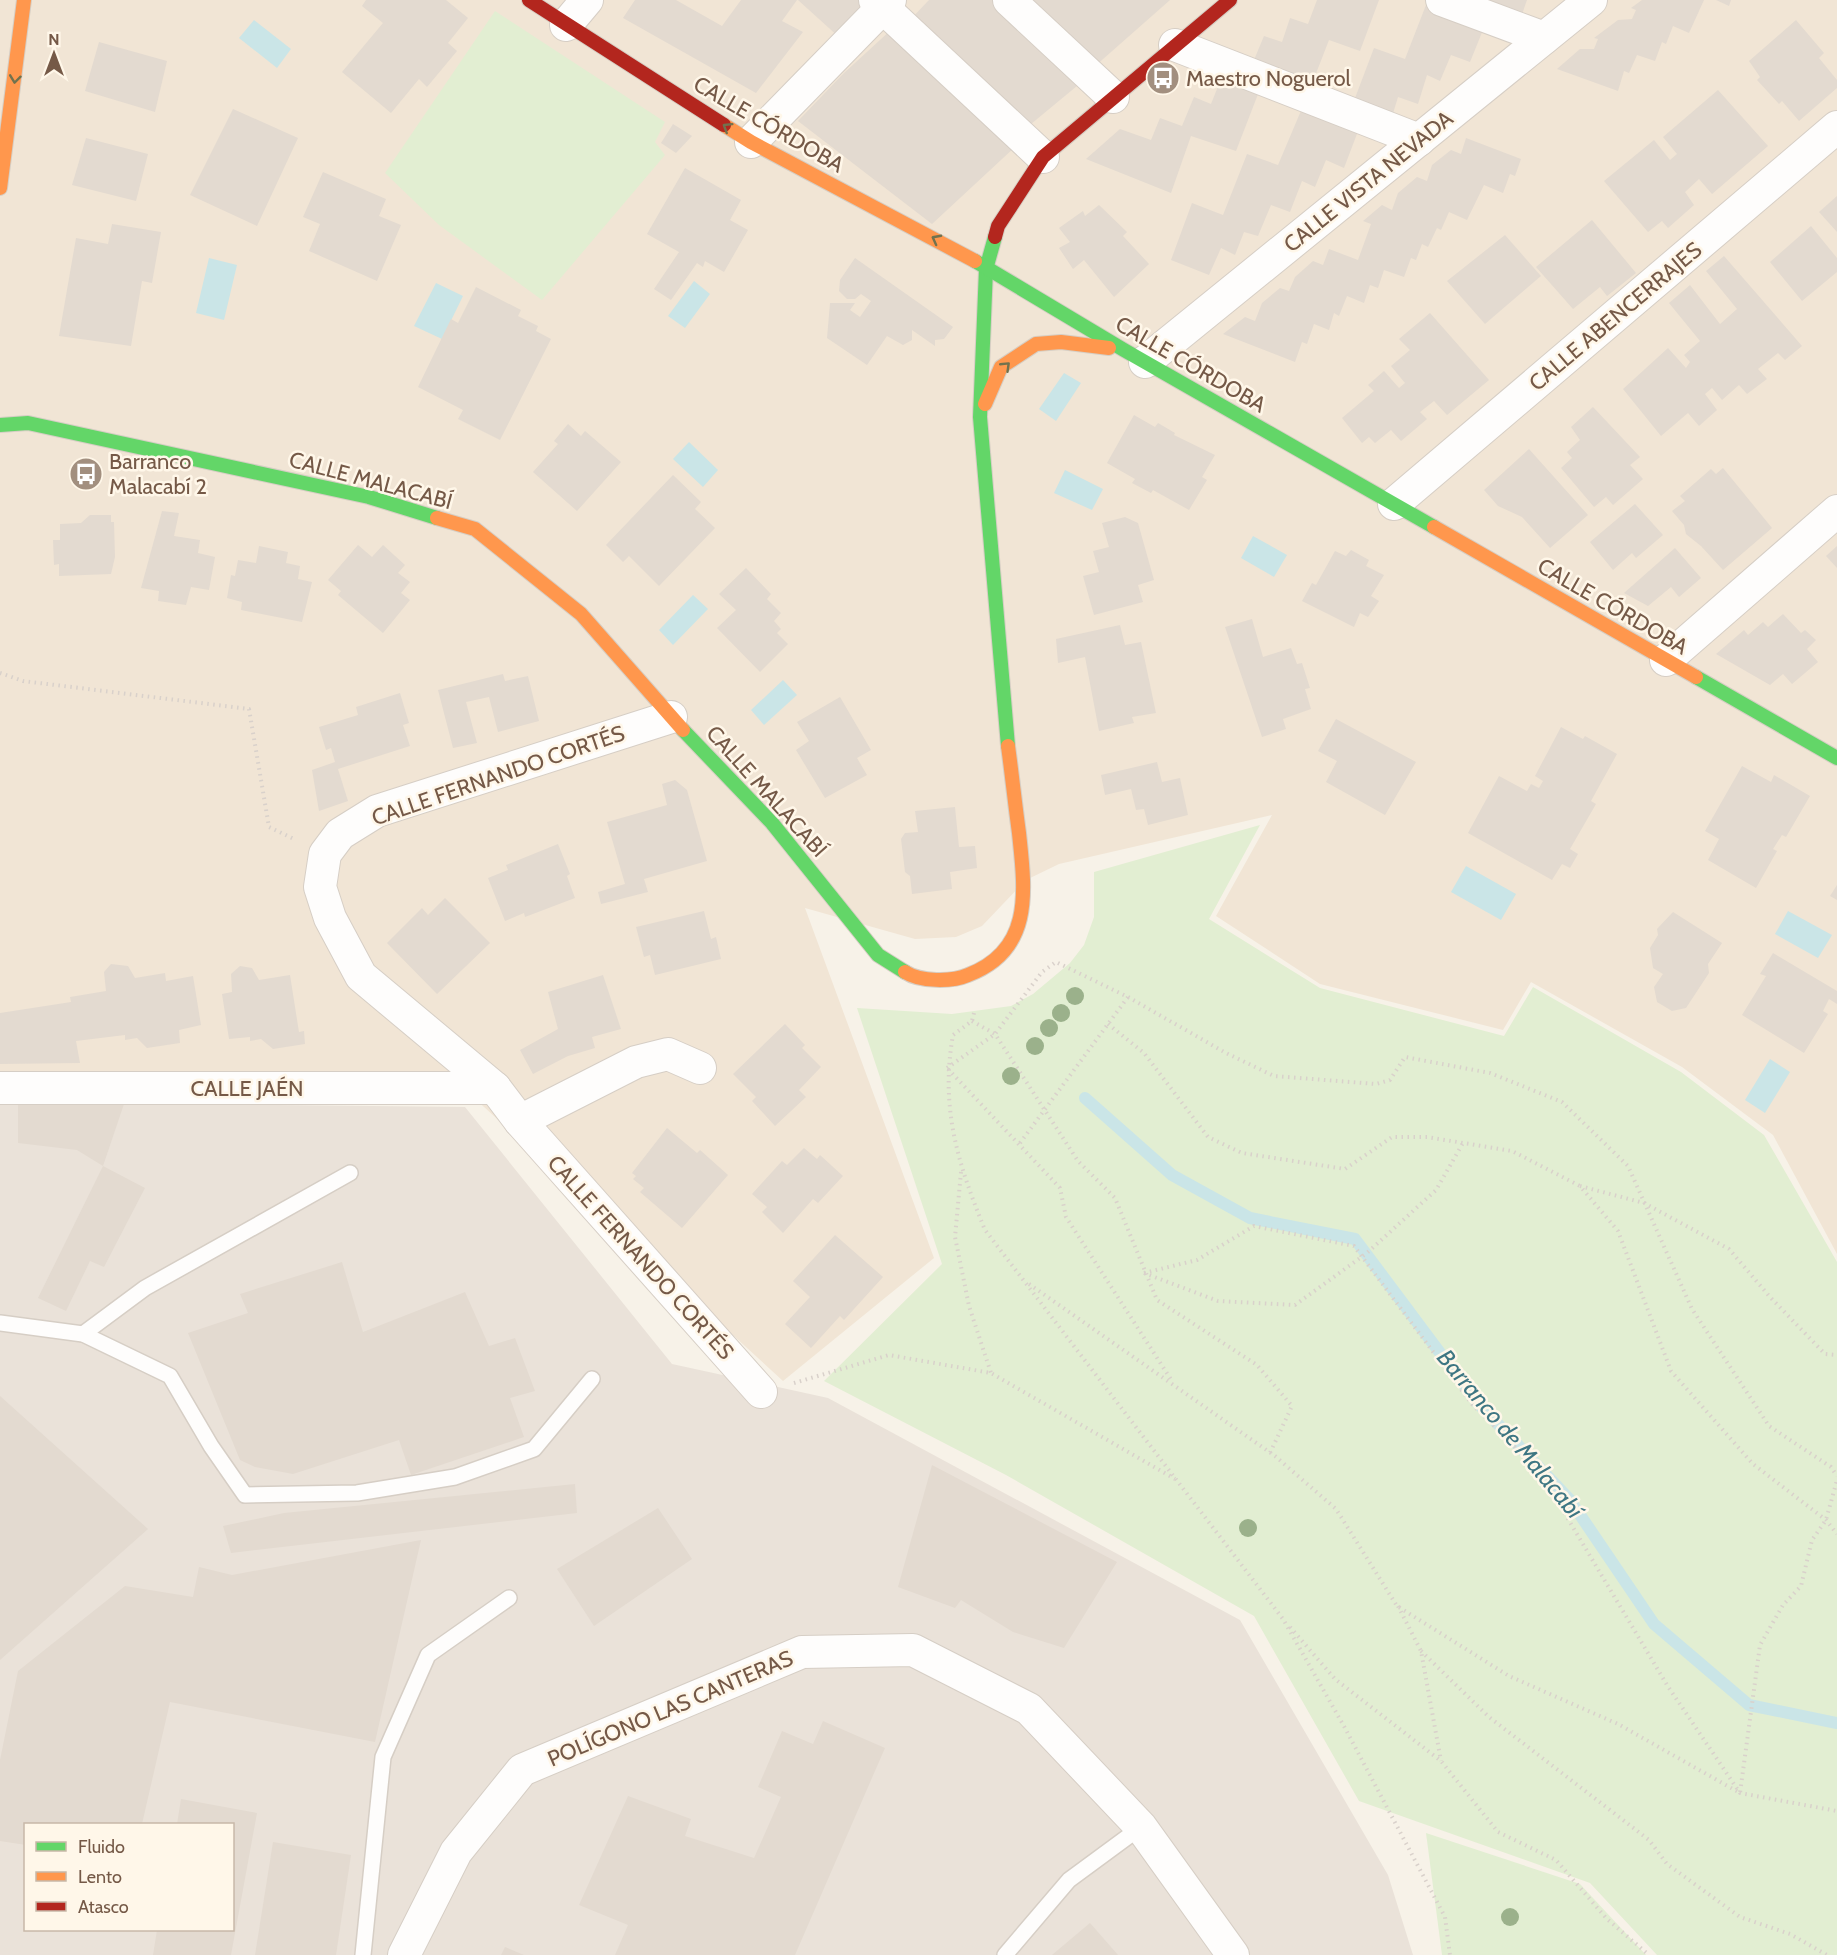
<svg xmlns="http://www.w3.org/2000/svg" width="1837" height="1955" viewBox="0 0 1837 1955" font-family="Cabin,sans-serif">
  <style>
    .residential { fill: #f1e5d5 }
    .industrial { fill: #eae2d9; fill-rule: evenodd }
    .green { fill: #e2eed2 }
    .water { fill: #cae5e7 }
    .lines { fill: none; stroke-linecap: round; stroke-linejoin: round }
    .stream { stroke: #cae5e7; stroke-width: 12 }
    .building { fill: #e3dad0 }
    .lane-casing { stroke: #d6cec5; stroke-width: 18 }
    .street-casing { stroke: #d6cec5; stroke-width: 34 }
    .fast-casing { stroke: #d6cec4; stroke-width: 16 }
    .slow-casing { stroke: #d6cec4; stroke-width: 16 }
    .jam-casing { stroke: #d6cec4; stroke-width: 16 }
    .path { stroke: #d9d1cb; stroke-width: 4; stroke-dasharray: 1.5 4.5; stroke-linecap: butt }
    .lane { stroke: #fefdfc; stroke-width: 15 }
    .street { stroke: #fefdfc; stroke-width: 32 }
    .fast { stroke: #63d668; stroke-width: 14 }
    .slow { stroke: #ff974d; stroke-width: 14 }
    .jam { stroke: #b3261e; stroke-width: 14 }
    .tree { fill: #9bb18b }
    .oneway { stroke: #71724e }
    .labels { text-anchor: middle; stroke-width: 5; stroke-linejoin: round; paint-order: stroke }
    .poi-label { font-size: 22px; fill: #755947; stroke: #fff7e9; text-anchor: start }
    .street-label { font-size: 22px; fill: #755947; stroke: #fff7e9 }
    .water-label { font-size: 24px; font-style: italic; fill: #3e7683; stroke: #fff7e9 }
  </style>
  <rect width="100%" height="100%" fill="#f7f2e8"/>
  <polygon class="residential" points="0,0 1837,0 1837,1254 1773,1135 1682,1067 1531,982 1503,1030 1320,984 1216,916 1272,815 1059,864 1026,880 982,926 956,937 915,939 805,908 934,1258 783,1381 448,1074 0,1075"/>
  <path class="industrial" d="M0 1102 465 1107 672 1364 828 1398 1240 1620 1388 1875 1413 1955H0ZM26 1824H232V1930H26Z"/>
  <g class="green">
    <polygon points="495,11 665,122 655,142 665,155 542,300 439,225 385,173"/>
    <polygon points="1260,825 1209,919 1320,988 1504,1036 1533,987 1681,1072 1764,1135 1837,1262 1837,1955 1657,1955 1590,1883 1359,1801 1254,1616 1006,1475 824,1381 942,1264 857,1008 952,1014 1011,1006 1033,994 1070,963 1084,945 1094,917 1094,872"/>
    <polygon points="1426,1833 1580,1884 1646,1955 1442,1955"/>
  </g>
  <g class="water">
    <polygon points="254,20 291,49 277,68 239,38"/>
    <polygon points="209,258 237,265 224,320 196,313"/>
    <polygon points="694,281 710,294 685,328 668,316"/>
    <polygon points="436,283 463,296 442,339 414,326"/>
    <polygon points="1064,373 1081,383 1056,421 1039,409"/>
    <polygon points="689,442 718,470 703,487 673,459"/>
    <polygon points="1065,470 1103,489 1092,510 1054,493"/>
    <polygon points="1253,536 1287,555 1274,577 1241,558"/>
    <polygon points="693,595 708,609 673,645 659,630"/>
    <polygon points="783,680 797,695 764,725 751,710"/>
    <polygon points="1466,866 1516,894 1501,920 1451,892"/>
    <polygon points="1788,911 1832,935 1818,958 1775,934"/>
    <polygon points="1770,1059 1790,1072 1765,1113 1745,1100"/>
  </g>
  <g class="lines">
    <polyline class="stream" points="1085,1098 1172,1175 1250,1218 1355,1239 1476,1401 1570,1500 1654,1624 1749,1705 1837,1723"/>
  </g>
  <g class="building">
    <polygon points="366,0 446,0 468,18 448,43 457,51 427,87 419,79 391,113 342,72 383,23 362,6"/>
    <polygon points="635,0 676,0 722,26 741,0 797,0 782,21 803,32 756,93 623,18"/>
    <polygon points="798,0 863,0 872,9 840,38"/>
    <polygon points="929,0 996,0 1083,81 1025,129 908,22"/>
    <polygon points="1025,0 1170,0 1094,67"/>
    <polygon points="1317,0 1379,0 1360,51 1329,40 1310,89 1251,67 1264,36 1282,42 1290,18 1308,24"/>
    <polygon points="1479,0 1527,0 1520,20"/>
    <polygon points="1642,0 1704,0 1689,33 1673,26 1666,44 1662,42 1655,61 1637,55 1629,73 1624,71 1618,91 1557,69 1580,49 1594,49 1598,39 1594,38 1618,20 1632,19 1636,10 1631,8"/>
    <polygon points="1716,0 1731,0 1729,6"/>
    <polygon points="1426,5 1485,25 1470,62 1451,55 1440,81 1427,75 1418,104 1398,97 1391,120 1352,106 1374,48 1405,59"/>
    <polygon points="1796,20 1824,53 1819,58 1837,80 1837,88 1799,121 1782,101 1779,104 1757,80 1760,77 1749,61"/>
    <polygon points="892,29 1016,146 932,224 798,121 843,74"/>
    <polygon points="99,42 167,61 155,112 85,91"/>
    <polygon points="1223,74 1260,89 1236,151 1191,136 1171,193 1086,159 1120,129 1151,140 1160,118 1182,126 1194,97 1211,104"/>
    <polygon points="1718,90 1768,146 1712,194 1699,179 1685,192 1694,205 1668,228 1662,221 1648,232 1604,181 1654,140 1670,160 1677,154 1663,137"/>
    <polygon points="1303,106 1360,126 1344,168 1326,160 1315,187 1302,181 1290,212 1271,205 1258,236 1244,232 1235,255 1221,248 1209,275 1171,260 1192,203 1223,215 1247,154 1278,165"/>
    <polygon points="233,109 298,138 257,226 190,195"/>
    <polygon points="673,124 692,136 676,153 661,143"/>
    <polygon points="86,138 148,154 136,201 72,185"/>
    <polygon points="1466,138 1521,159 1515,176 1510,174 1503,193 1484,185 1467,220 1449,212 1441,230 1437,228 1428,247 1422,244 1416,260 1411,258 1404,277 1384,270 1378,288 1370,285 1364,303 1347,296 1339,316 1334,313 1329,330 1314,324 1307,344 1302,342 1295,362 1223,334 1245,317 1255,321 1262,303 1280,288 1289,291 1295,277 1313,261 1323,265 1329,249 1358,260 1371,224 1363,221 1382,205 1392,210 1398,193 1417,177 1427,181 1432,165 1451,150 1461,154"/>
    <polygon points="685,168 741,200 730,220 748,230 724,272 705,261 703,267 697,263 671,300 654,289 679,252 647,234"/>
    <polygon points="323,172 386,199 379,216 401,225 377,281 309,251 320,224 303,217"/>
    <polygon points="1837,196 1837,232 1819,212"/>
    <polygon points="1099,205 1127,232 1123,236 1149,264 1114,297 1084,260 1073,269 1059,248 1070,242 1059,228 1083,211 1085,216"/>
    <polygon points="1592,220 1636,273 1607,296 1600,287 1573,309 1536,267"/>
    <polygon points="112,224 161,232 152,283 142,281 131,346 59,336 76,238 108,244"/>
    <polygon points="1811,226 1837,258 1837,272 1802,301 1770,262"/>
    <polygon points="1505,235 1541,276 1485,324 1447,281"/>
    <polygon points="1724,256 1802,346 1785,360 1778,353 1758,369 1767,379 1747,394 1739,385 1722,400 1712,388 1705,394 1717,410 1699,426 1688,413 1661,436 1623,389 1668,348 1686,368 1690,362 1684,355 1700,341 1669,303 1690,285 1720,324 1737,309 1706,271"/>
    <polygon points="855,258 953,327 944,339 935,340 935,346 912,330 912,340 903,345 887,336 867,365 827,338 830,303 855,303 850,310 860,317 871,301 861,294 855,299 847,299 839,291 840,280"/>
    <polygon points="476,287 521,310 518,316 538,326 536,331 551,339 500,440 458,419 463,410 418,387 451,319 458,323"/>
    <polygon points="1430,313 1489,380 1447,415 1434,401 1420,412 1427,419 1401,441 1391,430 1375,443 1369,437 1362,443 1342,418 1374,391 1368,385 1384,371 1399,388 1405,383 1391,366 1410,350 1399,339"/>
    <polygon points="1593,407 1640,457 1630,465 1643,479 1613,505 1606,497 1594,507 1561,468 1572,458 1567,452 1580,440 1571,427"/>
    <polygon points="1134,415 1155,427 1158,423 1175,433 1174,435 1215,455 1202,477 1207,480 1189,510 1153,490 1151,493 1132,483 1135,479 1107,463"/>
    <polygon points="568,424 581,436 585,431 621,462 577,511 533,472 558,444 554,441"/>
    <polygon points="1529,449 1588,515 1550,548 1522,517 1498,506 1484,490"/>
    <polygon points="1723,468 1772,528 1723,570 1701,546 1686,534 1684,525 1672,511 1685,501 1680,496 1711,469 1716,474"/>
    <polygon points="673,475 701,502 695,509 715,528 659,586 629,556 623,562 606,545"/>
    <polygon points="1635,504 1663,535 1636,558 1632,553 1613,570 1590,542"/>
    <polygon points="162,511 179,513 174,536 200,540 198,553 215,557 209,590 191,587 186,605 158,601 159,591 141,588"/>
    <polygon points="90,515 111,515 111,522 114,522 115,557 111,574 59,576 59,564 54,565 53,540 60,540 60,524 81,523"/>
    <polygon points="1125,517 1138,523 1154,580 1138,585 1143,602 1094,615 1083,576 1099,572 1093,551 1109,547 1102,523"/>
    <polygon points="358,545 372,557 383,545 405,565 398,573 410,582 401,593 410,600 383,633 338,595 341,591 328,580"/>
    <polygon points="259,546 288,552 286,563 300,566 298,579 312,582 302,622 241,610 242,602 227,598 231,575 235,576 238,560 256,563"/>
    <polygon points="1837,546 1837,568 1826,556"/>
    <polygon points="1675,548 1701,578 1679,597 1671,587 1648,606 1624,593"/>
    <polygon points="1351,550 1369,560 1366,566 1384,575 1371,596 1379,601 1368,617 1360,613 1354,627 1302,601 1312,583 1316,585 1335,551 1346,556"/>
    <polygon points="746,568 771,594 767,599 781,613 774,621 781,629 777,633 788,644 760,672 717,628 736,610 719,594"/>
    <polygon points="1783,614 1801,633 1805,630 1816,640 1807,649 1818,662 1792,684 1783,674 1770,685 1716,654 1744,630 1748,635 1763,622 1768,627"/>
    <polygon points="1252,619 1263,657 1291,648 1297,664 1302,663 1310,688 1305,689 1311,709 1283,719 1286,729 1262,737 1225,627"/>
    <polygon points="1120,625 1125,645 1141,642 1156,713 1132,717 1134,723 1099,731 1085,657 1058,663 1056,639"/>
    <polygon points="503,674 505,681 528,676 539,721 498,732 489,697 466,702 477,743 453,748 438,690"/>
    <polygon points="400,693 409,723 403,725 410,746 338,769 348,801 319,811 312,770 335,762 331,748 326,750 319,727 358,715 356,707"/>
    <polygon points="840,697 871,750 857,758 867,775 825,798 796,750 809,741 797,722"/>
    <polygon points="1336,719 1416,762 1385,815 1326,782 1337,761 1318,751"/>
    <polygon points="1561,727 1583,739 1585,736 1617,754 1591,801 1596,804 1570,849 1578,854 1570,868 1562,864 1552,880 1468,833 1499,776 1527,791 1531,784 1539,788 1543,781 1535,776"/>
    <polygon points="1157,762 1162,782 1180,778 1188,815 1148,825 1144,809 1136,810 1131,789 1105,795 1101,775"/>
    <polygon points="1742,766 1771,782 1774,775 1810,796 1786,837 1782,835 1773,849 1777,851 1756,888 1708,860 1719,839 1705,831"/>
    <polygon points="675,780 687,790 707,861 644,879 648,892 601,904 598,892 625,884 607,822 667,805 662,784"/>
    <polygon points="955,807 959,847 975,846 977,868 950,872 952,889 912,894 910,876 905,872 901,839 905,833 918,832 915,811"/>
    <polygon points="558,844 570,874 567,876 575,898 525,917 524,913 505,921 488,878 508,870 506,865"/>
    <polygon points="1837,885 1837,900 1830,896"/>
    <polygon points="445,898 490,943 437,994 387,943 422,908 428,915"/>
    <polygon points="704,911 711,939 716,937 721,959 655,975 650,955 644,957 636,927"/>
    <polygon points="1673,912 1722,943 1708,964 1709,973 1686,1008 1672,1011 1657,1002 1654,987 1663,974 1653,968 1650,948 1658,935 1657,929"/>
    <polygon points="1773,953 1837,991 1837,1004 1829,999 1823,1011 1828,1014 1804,1053 1742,1015 1766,976 1760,974"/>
    <polygon points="111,964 128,966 135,978 165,973 166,981 193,976 201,1025 179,1030 180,1043 147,1048 137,1038 125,1040 125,1035 76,1041 80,1063 0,1064 0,1013 71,1002 70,997 106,991 104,972"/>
    <polygon points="240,966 252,968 259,980 290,975 299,1032 304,1031 305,1044 273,1049 261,1039 250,1041 250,1037 229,1039 222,994 232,992 231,974"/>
    <polygon points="603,975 621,1029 592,1037 595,1048 568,1056 533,1074 520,1050 558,1029 548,992"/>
    <polygon points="785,1024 805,1045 802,1048 821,1067 799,1090 806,1097 775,1126 752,1101 756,1097 733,1074"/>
    <polygon points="18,1102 124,1104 103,1166 145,1188 104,1267 90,1261 66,1311 38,1298 103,1166 77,1150 18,1143"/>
    <polygon points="667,1128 697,1153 700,1150 728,1175 682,1228 640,1192 644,1188 633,1179 636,1176 632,1173"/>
    <polygon points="804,1148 817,1159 820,1155 843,1176 818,1203 813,1199 783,1233 762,1212 767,1207 752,1194 782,1161 787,1165"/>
    <polygon points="835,1235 883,1277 844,1320 840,1316 811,1348 785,1324 810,1297 793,1281"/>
    <polygon points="342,1262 363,1332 465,1292 489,1346 515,1338 535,1391 510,1398 524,1437 411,1475 399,1440 293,1474 255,1467 240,1460 188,1333 248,1313 240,1294"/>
    <polygon points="0,1396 148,1529 0,1660"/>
    <polygon points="932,1465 1117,1562 1064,1648 1013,1632 961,1600 955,1608 898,1587"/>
    <polygon points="575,1484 577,1513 231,1553 223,1526 284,1513"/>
    <polygon points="658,1508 692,1559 594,1626 557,1569"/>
    <polygon points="421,1540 375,1742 170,1702 142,1824 26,1824 26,1845 0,1841 0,1760 18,1671 125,1586 193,1597 199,1567 232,1575"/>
    <polygon points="823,1721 885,1748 795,1955 615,1955 628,1925 579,1905 628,1796 691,1819 685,1836 754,1858 781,1797 758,1787 782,1731 813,1744"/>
    <polygon points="181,1799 257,1813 231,1955 153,1955 157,1930 232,1930 232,1824 177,1824"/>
    <polygon points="273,1842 351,1855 336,1955 255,1955"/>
    <polygon points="1090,1923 1118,1955 1052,1955"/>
    <polygon points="505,1947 524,1955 501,1955"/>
  </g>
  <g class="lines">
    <g class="lane-casing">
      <g id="lane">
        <polyline points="0,1323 83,1334 170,1376 211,1446 245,1495 357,1493 455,1477 534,1449 592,1379"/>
        <polyline points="83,1334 145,1288 350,1173"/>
        <polyline points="363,1955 383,1757 428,1655 509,1598"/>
        <polyline points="1005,1955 1069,1880 1141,1827"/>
      </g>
    </g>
    <g class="street-casing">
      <g id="street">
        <polyline points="875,0 1043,157"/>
        <polyline points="1009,0 1113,97"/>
        <polyline points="1442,0 1544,38"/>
        <polyline points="566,25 587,0"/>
        <polyline points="1175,45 1419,140"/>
        <polyline points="751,142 890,0"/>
        <polyline points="1145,362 1591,0"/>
        <polyline points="1394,504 1837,127"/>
        <polyline points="1666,660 1837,511"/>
        <polyline points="671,717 377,811 340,834 325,854 320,887 330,918 361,976 495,1088 520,1121 761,1392"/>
        <polyline points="0,1088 495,1088"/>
        <polyline points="520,1121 636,1062 668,1054 700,1068"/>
        <polyline points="404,1955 456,1852 522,1770 802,1652 913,1650 1029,1709 1141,1827 1233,1955"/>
      </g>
    </g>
    <g class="fast-casing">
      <g id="fast">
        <polyline points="995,237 986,269 980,417 1008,746"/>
        <polyline points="975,261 1124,350 1434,527"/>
        <polyline points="0,425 28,423 369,497 437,518"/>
        <polyline points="1696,677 1837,758"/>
        <polyline points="683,730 772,823 878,955 905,972"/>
      </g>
    </g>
    <g class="slow-casing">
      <g id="slow">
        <polyline points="724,125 751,142 975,261"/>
        <polyline points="0,188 24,0"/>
        <polyline points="985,404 1001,367 1036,344 1061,342 1109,348"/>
        <polyline points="437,518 475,529 581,614 683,730"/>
        <polyline points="1434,527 1696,677"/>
        <path d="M905 972C920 982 952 982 968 975 1034 950 1025 890 1019 833 1015 804 1012 775 1008 746"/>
      </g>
    </g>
    <g class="jam-casing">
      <g id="jam">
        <polyline points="529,0 724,125"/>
        <polyline points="995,237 998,226 1043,157 1230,0"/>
      </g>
    </g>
    <g class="path">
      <polyline points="0,673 23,681 249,709 269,827 294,839"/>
      <path d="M974 1013 972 1021 953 1035C940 1108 958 1164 985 1230L1283 1619 1345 1728 1445 1917 1450 1955"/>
      <polyline points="972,1021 995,1034 1078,1161 1115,1198 1157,1300 1257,1365 1292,1406 1270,1453"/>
      <polyline points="1108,1024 1144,1053 1208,1137 1242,1153 1345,1169 1392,1137 1427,1137 1512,1151 1580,1186 1618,1231 1671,1371 1753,1464 1826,1520 1837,1534"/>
      <polyline points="947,1068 995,1034 1042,972 1056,962 1128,997 1226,1053 1274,1076 1376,1084 1390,1080 1405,1057 1490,1073 1562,1102 1628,1166 1692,1309 1769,1426 1831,1467 1837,1476"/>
      <polyline points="948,1069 1060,1188 1066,1217 1172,1381"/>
      <polyline points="1020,1143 1128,997"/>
      <polyline points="961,1172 955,1237 969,1306 991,1373"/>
      <polyline points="1580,1186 1644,1203 1729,1249 1770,1297 1825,1354 1837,1355"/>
      <polyline points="1144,1273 1197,1260 1254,1226 1354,1246 1472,1404 1540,1472 1667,1685 1740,1793 1837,1811"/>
      <polyline points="1144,1273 1218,1301 1295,1305 1367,1253 1436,1190 1463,1143"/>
      <polyline points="1029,1284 1275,1456 1336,1509 1397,1606 1509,1676 1618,1724 1740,1793 1760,1645 1783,1605 1801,1586 1812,1540 1826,1520 1837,1480"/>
      <polyline points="794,1383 889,1355 991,1373 1175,1479"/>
      <polyline points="1398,1606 1421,1651 1441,1761"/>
      <polyline points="1290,1627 1335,1679 1441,1761 1498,1832 1556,1860 1607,1919 1649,1955"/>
      <polyline points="1421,1651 1489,1717 1649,1840 1667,1864 1740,1917 1790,1934 1827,1955"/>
    </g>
    <use href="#lane" class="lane"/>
    <use href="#street" class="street"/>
    <use href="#fast" class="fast"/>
    <use href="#slow" class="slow"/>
    <use href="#jam" class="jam"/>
  </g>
  <g class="tree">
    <circle cx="1075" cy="996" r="9"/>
    <circle cx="1061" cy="1013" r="9"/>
    <circle cx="1049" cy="1028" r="9"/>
    <circle cx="1035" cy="1046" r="9"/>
    <circle cx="1011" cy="1076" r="9"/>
    <circle cx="1248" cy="1528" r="9"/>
    <circle cx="1510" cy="1917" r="9"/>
  </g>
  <defs><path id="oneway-chevron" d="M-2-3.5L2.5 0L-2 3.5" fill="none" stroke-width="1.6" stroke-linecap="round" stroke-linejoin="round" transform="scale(1.5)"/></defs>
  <g class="oneway">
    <use href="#oneway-chevron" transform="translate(15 79) rotate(97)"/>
    <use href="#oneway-chevron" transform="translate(727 127) rotate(-148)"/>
    <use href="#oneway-chevron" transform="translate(936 239) rotate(-152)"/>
    <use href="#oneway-chevron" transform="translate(1006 366) rotate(-44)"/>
  </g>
  <defs>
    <g id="bus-disc" transform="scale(1.725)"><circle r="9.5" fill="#a28f7f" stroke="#fff7e9"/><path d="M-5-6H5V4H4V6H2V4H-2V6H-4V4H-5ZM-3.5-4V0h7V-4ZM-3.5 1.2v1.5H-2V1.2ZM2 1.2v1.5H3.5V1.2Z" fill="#fff"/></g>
  </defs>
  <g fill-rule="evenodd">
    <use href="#bus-disc" x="1163" y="78"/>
    <use href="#bus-disc" x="86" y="474"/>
  </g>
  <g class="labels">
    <g class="poi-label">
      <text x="1186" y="86">Maestro Noguerol</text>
      <text x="109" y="469">Barranco<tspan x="109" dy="25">Malacabí 2</tspan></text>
    </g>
    <g class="street-label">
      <text transform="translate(769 124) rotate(30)" y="8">CALLE CÓRDOBA</text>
      <text transform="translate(1368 181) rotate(-39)" y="8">CALLE VISTA NEVADA</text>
      <text transform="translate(1615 316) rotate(-40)" y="8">CALLE ABENCERRAJES</text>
      <text transform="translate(1191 364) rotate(30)" y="8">CALLE CÓRDOBA</text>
      <text transform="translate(371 480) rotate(15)" y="8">CALLE MALACABÍ</text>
      <text transform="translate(1613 606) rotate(30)" y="8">CALLE CÓRDOBA</text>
      <text transform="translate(498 775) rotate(-19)" y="8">CALLE FERNANDO CORTÉS</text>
      <text transform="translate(767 791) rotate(48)" y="8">CALLE MALACABÍ</text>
      <text x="247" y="1096">CALLE JAÉN</text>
      <text transform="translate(641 1257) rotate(48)" y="8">CALLE FERNANDO CORTÉS</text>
      <text transform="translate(670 1708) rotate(-23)" y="8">POLÍGONO LAS CANTERAS</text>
    </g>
    <g class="water-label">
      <text transform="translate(1510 1434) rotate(50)" y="8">Barranco de Malacabí</text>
    </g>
  </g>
  <rect x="24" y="1823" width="210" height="108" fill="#fff7e9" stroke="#c8b8a8" stroke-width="1.5"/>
  <rect x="36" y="1842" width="30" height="9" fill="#63d668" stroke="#c8b8a8" stroke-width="1.5"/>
  <text x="78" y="1853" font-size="18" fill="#755947">Fluido</text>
  <rect x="36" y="1872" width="30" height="9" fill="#ff974d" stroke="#c8b8a8" stroke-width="1.5"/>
  <text x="78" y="1883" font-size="18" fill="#755947">Lento</text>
  <rect x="36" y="1902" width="30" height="9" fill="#b3261e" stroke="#c8b8a8" stroke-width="1.5"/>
  <text x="78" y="1913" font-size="18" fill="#755947">Atasco</text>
  <g transform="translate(54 54)" stroke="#fff7e9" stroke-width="4.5" paint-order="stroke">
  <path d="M0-4.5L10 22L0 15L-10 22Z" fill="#755947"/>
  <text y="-9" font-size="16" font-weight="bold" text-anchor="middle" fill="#755947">N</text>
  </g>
</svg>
